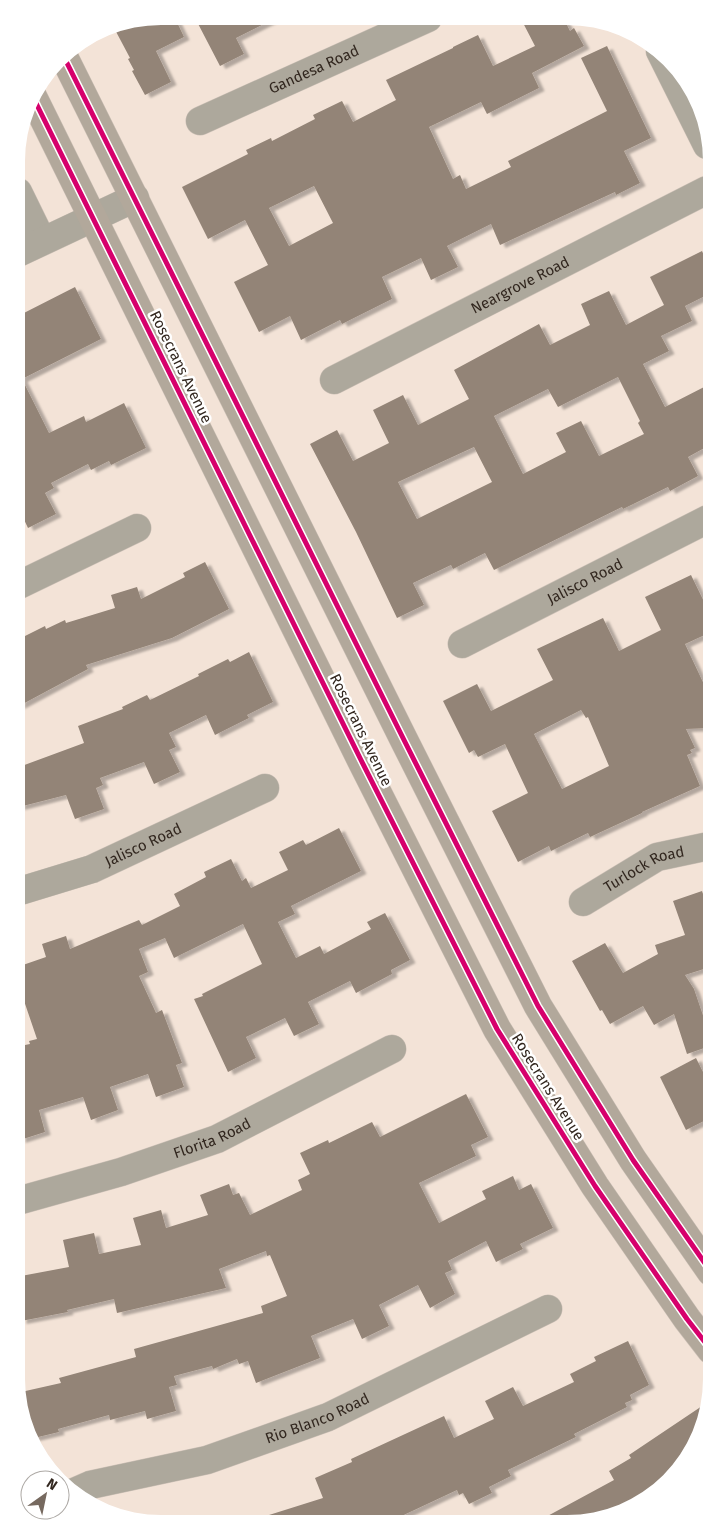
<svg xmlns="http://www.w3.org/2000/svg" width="728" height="1540" viewBox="0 0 728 1540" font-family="'Fira Sans',sans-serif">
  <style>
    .building { fill: #938477; fill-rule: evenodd; filter: url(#shadow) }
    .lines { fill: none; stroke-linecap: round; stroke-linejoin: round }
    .minor-casing { stroke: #cec2b8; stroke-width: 29 }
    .primary-casing { stroke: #cec2b8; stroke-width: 29 }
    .minor { stroke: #ada89c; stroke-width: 28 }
    .primary { stroke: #b2a89b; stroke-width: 28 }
    .cycleway-casing { stroke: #fff; stroke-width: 8 }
    .cycleway { stroke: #d6006c; stroke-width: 5 }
    .labels { text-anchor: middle; stroke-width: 5; stroke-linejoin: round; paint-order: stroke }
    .street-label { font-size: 15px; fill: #32271f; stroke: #fff }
  </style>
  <defs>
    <filter id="shadow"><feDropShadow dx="5.5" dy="3" stdDeviation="1" flood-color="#0004"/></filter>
  </defs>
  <rect width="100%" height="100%" fill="#f3e3d7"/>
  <g class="building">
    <polygon points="161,16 174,16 184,37 156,51 171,82 145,95 132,71 134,70 128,59 130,58 113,26"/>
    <polygon points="194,16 235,17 278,17 236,38 244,54 220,66"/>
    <path d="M521 19H564L570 31 574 28 584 46 532 73 539 88 487 114 481 102 429 127 453 179 460 175 466 189 511 167 508 161 607 111 581 58 607 46 651 138 624 151 640 183 616 195 615 192 500 245 491 224 447 246 458 267 431 280 421 258 382 277 392 299 342 324 340 320 301 340 290 316 259 332 234 282 268 265 245 220 208 239 182 187 248 154 246 150 271 138 272 141 315 119 313 115 342 101 353 122 396 100 386 80 453 48V47L478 35 493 66 535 46ZM314 186 333 223 289 246 269 208Z"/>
    <path d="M702 251 707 262V295L685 306 692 321 661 336 669 351 643 364 665 407 708 385V446L688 457 698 476 670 491 668 487 623 509 622 507 494 570 485 553 453 569 451 565 413 583 424 605 397 618 356 532 310 444 337 430 353 461 389 443 373 410 403 395 418 425 469 399 454 370 539 324 550 345 590 325 581 304 609 291 626 325 664 305 650 277ZM618 377 640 421 638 423 644 434 599 456 581 421 556 433 566 452 523 474 494 416 548 389 558 407ZM474 447 492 482 417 519 398 482Z"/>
    <polygon points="75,287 101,339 22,379 49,433 84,416 86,422 124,403 146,448 111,465 109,461 91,470 88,464 51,483 54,488 45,493 56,514 28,528 19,509 18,316"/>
    <polygon points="205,562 229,609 172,638 86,665 88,669 19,706 19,639 45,626 46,629 65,620 66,623 115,608 111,595 137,587 141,599 185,577 183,573"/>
    <path d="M691 575 709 612V633L685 644 709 695V728L686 729 695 748 690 750 692 753 687 755 700 786 642 812V813L590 837 588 833 551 851 549 846 518 862 492 811 528 793 505 744 478 757 474 750 469 753 443 701 477 684 491 711 553 680 537 649 603 618 619 651 661 630 645 597ZM581 710 586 718 588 717 609 766 562 789 534 734Z"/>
    <polygon points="249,652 273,702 247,715 249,718 215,735 206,715 169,733 176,747 169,750 180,772 154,784 144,762 100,778 103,785 96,788 104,809 75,819 66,795 19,807 19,767 84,743 78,726 123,709 122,707 147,695 150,700 199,676 198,674 228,659 230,662"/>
    <polygon points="339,828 361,871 291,906 295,914 278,922 296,958 320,946 324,954 371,929 367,922 385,913 410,960 391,970 392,974 356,993 350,981 308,1002 319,1024 294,1036 285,1018 246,1037 256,1058 228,1072 194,999 203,996 202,994 262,964 243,924 174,958 165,938 139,949 148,972 139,976 156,1013 162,1010 182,1063 176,1065 184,1087 156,1097 148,1074 110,1087 118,1110 91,1120 83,1097 39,1110 45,1132 20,1140 20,1046 30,1044 29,1041 37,1039 20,989 20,966 46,957 42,944 66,936 70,949 139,920 142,925 180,906 174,894 206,877 204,872 231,859 242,881 246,878 251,888 288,870 279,852 303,840 306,845"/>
    <polygon points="702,891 710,914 710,967 685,975 694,989 710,1036 710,1046 687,1054 674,1014 654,1025 643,1006 610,1024 602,1010 600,1011 572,961 605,943 623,973 658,954 655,945 685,935 673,901"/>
    <polygon points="696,1058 710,1086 710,1118 686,1130 660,1077"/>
    <polygon points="466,1094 488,1137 471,1145 476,1156 419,1183 439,1223 486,1199 482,1191 513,1176 519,1190 531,1184 553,1228 520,1244 523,1249 496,1262 486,1241 448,1261 452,1270 445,1273 455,1294 430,1308 418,1285 379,1305 389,1326 362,1339 353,1319 311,1336 320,1358 256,1383 248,1361 239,1364 237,1359 213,1369 212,1366 174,1376 177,1385 169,1387 176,1411 147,1419 145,1411 110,1420 109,1415 58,1429 59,1432 34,1438 21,1417 21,1392 61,1383 59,1378 136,1357 134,1349 263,1313 261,1306 287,1296 270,1255 267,1256 266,1251 219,1269 226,1288 117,1313 114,1299 67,1310 68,1312 21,1321 21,1276 69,1267 63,1240 94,1233 99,1254 141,1245 133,1218 161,1210 166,1228 208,1215 200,1195 229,1184 233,1195 239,1193 250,1215 302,1190 298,1180 310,1174 300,1153 328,1140 329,1143 372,1122 380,1137"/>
    <polygon points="628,1341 649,1385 630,1395 632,1400 625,1403 627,1407 574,1434 576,1437 508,1470 511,1476 489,1487 492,1493 469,1504 463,1493 459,1495 457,1490 393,1520 270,1520 269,1515 323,1498 315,1478 352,1462 351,1459 444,1416 454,1438 494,1419 485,1401 513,1387 523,1406 574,1382 570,1374 596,1361 594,1357"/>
    <polygon points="708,1402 701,1435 676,1474 605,1519 542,1519 614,1480 609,1471 631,1458 629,1455"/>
  </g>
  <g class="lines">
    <g class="minor-casing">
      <g id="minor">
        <polyline points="660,51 707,145"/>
        <path id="s1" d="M200 121 428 18"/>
        <polyline points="18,192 42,241"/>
        <polyline points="18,253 135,198"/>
        <path id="s2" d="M334 380 707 190"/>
        <polyline points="19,585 137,528"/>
        <path id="s3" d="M462 644 708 519"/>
        <path id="s4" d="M20 891 92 869 265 788"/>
        <path id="s5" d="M583 902 657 857 709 846"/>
        <path id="s6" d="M21 1200 121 1172 217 1139 392 1049"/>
        <path id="s7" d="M74 1492 90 1485 207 1460 328 1417 548 1309"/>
      </g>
    </g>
    <g class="primary-casing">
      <g id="primary">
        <polyline points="63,55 404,740 538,1006 633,1160 711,1272"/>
        <polyline points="32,95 361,760 497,1029 595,1186 687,1319 711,1350"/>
      </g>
    </g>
    <use href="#minor" class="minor"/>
    <use href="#primary" class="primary"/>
    <g class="cycleway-casing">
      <g id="cycleway">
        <polyline points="63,55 404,740 538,1006 633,1160 711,1272"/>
        <polyline points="32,95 361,760 497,1029 595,1186 687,1319 711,1350"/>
      </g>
    </g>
    <use href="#cycleway" class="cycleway"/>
  </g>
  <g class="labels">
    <g class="street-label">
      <text dy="5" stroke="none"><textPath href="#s1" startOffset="125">Gandesa Road</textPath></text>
      <text dy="5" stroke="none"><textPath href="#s2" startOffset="209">Neargrove Road</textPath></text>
      <text transform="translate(181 367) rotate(64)" y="5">Rosecrans Avenue</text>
      <text dy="5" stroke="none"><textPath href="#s3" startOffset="138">Jalisco Road</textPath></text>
      <text transform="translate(361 730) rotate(64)" y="5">Rosecrans Avenue</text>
      <text dy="5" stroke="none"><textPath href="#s4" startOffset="132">Jalisco Road</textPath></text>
      <text dy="5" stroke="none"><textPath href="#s5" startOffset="70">Turlock Road</textPath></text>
      <text transform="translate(548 1087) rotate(58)" y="5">Rosecrans Avenue</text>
      <text dy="5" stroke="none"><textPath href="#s6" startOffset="201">Florita Road</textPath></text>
      <text dy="5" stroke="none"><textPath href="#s7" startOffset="255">Rio Blanco Road</textPath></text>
    </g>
  </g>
  <path d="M0 0H728V1540H0ZM161 25H567A136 136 0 0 1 703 161V1379A136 136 0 0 1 567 1515H161A136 136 0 0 1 25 1379V161A136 136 0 0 1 161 25Z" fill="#fff" fill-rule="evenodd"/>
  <g transform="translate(45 1495) rotate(33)"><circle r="24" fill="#ffffff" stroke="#ada9a5"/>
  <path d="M0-4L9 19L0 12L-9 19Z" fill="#76695f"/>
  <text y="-8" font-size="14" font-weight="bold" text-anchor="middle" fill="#32271f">N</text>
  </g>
</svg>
